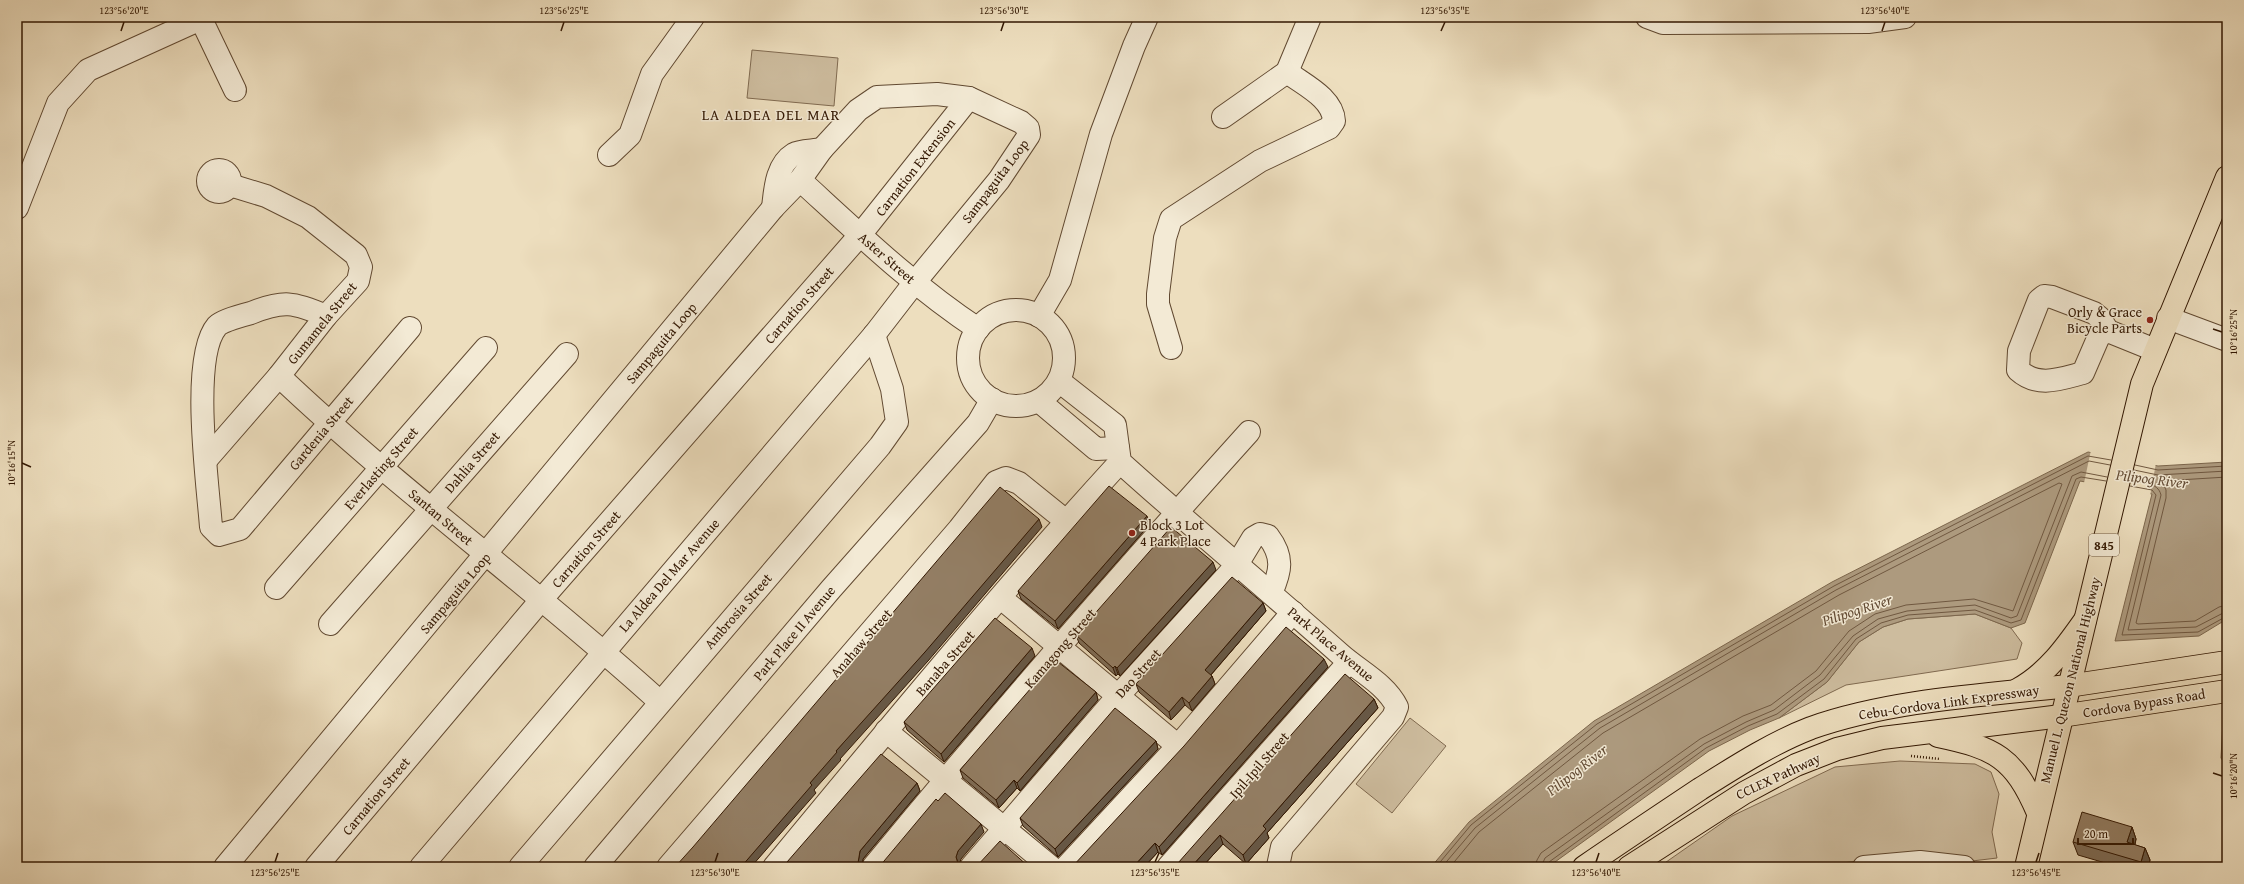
<svg xmlns="http://www.w3.org/2000/svg" width="2244" height="884" viewBox="0 0 2244 884" font-family="'Gentium Book Plus',serif">
  <style>
    .green { fill: #cdbc9e; stroke: #806a50 }
    .water { fill: #ad9a7e; stroke: #7c664c }
    .pier { fill: #eddebe }
    .lines { fill: none; stroke-linecap: round; stroke-linejoin: round }
    .shore { stroke: #705840; stroke-width: 1 }
    .minor-casing { stroke: #614931; stroke-width: 24 }
    .major-casing { stroke: #321702; stroke-width: 24 }
    .highway-casing { stroke: #321702; stroke-width: 24 }
    .path { stroke: #321702; stroke-width: 2.5; stroke-dasharray: 1 2; stroke-linecap: butt }
    .minor { stroke: #f3ead5; stroke-width: 22 }
    .major { stroke: #eddebe; stroke-width: 22 }
    .highway { stroke: #eddebe; stroke-width: 22 }
    .wall { fill: #7e6c56; stroke: #321702 }
    .shaded-wall { fill: #675846; stroke: #321702 }
    .building { fill: #937e64; stroke: #321702 }
    .ticks { fill: none; stroke: #321702; stroke-width: 1.5 }
    .poi-dot { fill: #8f2418; stroke: #f3ead5; stroke-width: 1.5 }
    .labels { text-anchor: middle; stroke-width: 3; stroke-linejoin: round; paint-order: stroke }
    .shield { fill: #f3ead5; stroke: #6c5641; stroke-width: 1 }
    .shield-label { font-size: 13px; font-weight: bold; fill: #321702 }
    .street-label { font-size: 14px; fill: #321702; stroke: #f3ead5 }
    .poi-label { font-size: 14px; fill: #321702; stroke: #f3ead5; text-anchor: end }
    .neighbourhood-label { font-size: 15px; letter-spacing: 1px; fill: #321702; stroke: #f3ead5 }
    .water-label { font-size: 15px; font-style: italic; fill: #634b34; stroke: #f3ead5 }
    .neatline { fill: none; stroke: #321702; stroke-width: 1.5 }
    .ticks-label { font-size: 10px; text-anchor: middle; fill: #321702 }
  </style>
  <rect width="100%" height="100%" fill="#eddebe"/>
  <filter id="stains"><feTurbulence type="fractalNoise" baseFrequency=".005" numOctaves="4"/><feColorMatrix values="0 0 0 0 .2 0 0 0 0 .09 0 0 0 0 .02 0 0 0 .5 -.17"/></filter>
  <radialGradient id="worn" r=".72"><stop offset=".6" stop-color="#630" stop-opacity="0"/><stop offset="1" stop-color="#630" stop-opacity=".3"/></radialGradient>
  <g class="green">
    <polygon points="752,50 838,58 834,106 747,98"/>
    <polygon points="1975,614 2011,628 2022,643 2017,659 1846,685 1779,718 1827,682 1859,642 1883,627 1908,619"/>
    <polygon points="1410,718 1446,746 1392,813 1356,784"/>
    <polygon points="1900,761 1975,764 1991,772 1999,794 1992,832 1997,858 1947,864 1920,855 1802,867 1659,867 1732,816 1835,767"/>
  </g>
  <g class="water">
    <polygon points="2088,452 2158,466 2227,462 2227,619 2199,636 2115,641 2152,494 2080,481 2025,623 2011,628 1975,614 1908,619 1883,627 1859,642 1827,682 1779,718 1750,730 1709,751 1548,867 1431,867 1469,822 1594,721 1832,582"/>
    <polygon points="2227,720 2227,767 2221,758 2223,721"/>
  </g>
  <polygon class="pier" points="2091,450 2156,463 2150,496 2084,483"/>
  <g class="lines">
    <g class="shore">
      <polyline points="2135,465 2158,470 2227,466"/>
      <polyline points="2134,470 2158,475 2227,471"/>
      <polyline points="2227,477 2162,481 2166,490 2166,498 2136,623 2138,624 2195,621 2219,607 2227,605"/>
      <path d="M2131 481C2142 483 2158 482 2161 495L2128 630 2196 627 2227 611"/>
      <polyline points="2130,486 2152,490 2156,495 2122,635 2198,632 2227,616"/>
      <polyline points="1436,867 1471,825 1597,724 1834,586 2088,456 2111,460"/>
      <polyline points="1442,867 1475,828 1600,728 1836,590 2089,461 2110,465"/>
      <polyline points="1450,867 1479,832 1603,733 1839,595 2059,483 2062,484 2013,611 1974,599 1906,605 1875,614 1849,631 1816,671 1771,705 1743,716 1700,739 1541,853 1537,860 1535,867"/>
      <polyline points="1541,867 1545,858 1704,744 1746,722 1774,710 1820,675 1853,636 1878,619 1907,611 1975,605 2011,618 2017,616 2072,476 2081,472 2107,477"/>
      <polyline points="1547,867 1549,862 1706,748 1748,726 1777,714 1824,679 1856,639 1881,623 1908,615 1975,610 2011,623 2021,620 2076,479 2081,477 2106,481"/>
    </g>
    <g class="minor-casing">
      <g id="minor">
        <polyline points="200,17 235,90"/>
        <polyline points="1647,17 1663,23 1868,22 1905,17"/>
        <polyline points="1223,117 1287,72 1310,17"/>
        <polyline points="609,155 630,135 652,74 693,17"/>
        <circle cx="219" cy="181" r="11"/>
        <path d="M800 180C857 232 914 287 978 329"/>
        <polyline points="17,208 58,103 88,70 205,17"/>
        <path d="M773 208C775 190 776 165 794 154 801 150 814 151 822 149"/>
        <circle cx="1016" cy="358" r="48"/>
        <path d="M326 316C294 302 283 300 251 313 243 315 222 321 217 326 190 357 208 485 211 527L219 535 240 529 410 328"/>
        <polyline points="1039,316 1060,280 1101,134 1134,46 1147,17"/>
        <polyline points="2168,318 2227,340"/>
        <path d="M2108 331 2099 317 2094 313 2052 297 2044 296 2039 300 2019 351 2018 370C2038 388 2060 379 2083 373L2099 336 2108 331 2155 350"/>
        <path d="M1171 348 1158 304V294L1165 238 1171 219 1260 161 1329 128 1334 121C1333 98 1304 85 1287 72"/>
        <path d="M279 376C400 491 536 589 660 702"/>
        <path d="M1059 381 1115 425 1120 462C1192 527 1267 589 1340 654 1359 671 1386 684 1397 707L1393 717 1282 847 1278 866"/>
        <polyline points="1039,401 1096,449 1118,448"/>
        <polyline points="206,460 279,376 326,316 358,281 361,267 356,255 308,217 266,196 230,185"/>
        <polyline points="276,588 486,348"/>
        <polyline points="1001,598 1178,746"/>
        <polyline points="330,624 567,354"/>
        <polyline points="886,731 1051,867"/>
        <polyline points="225,867 773,208 800,180 822,149 858,110 877,97 937,94 969,98 1021,122 1028,128 1029,135 999,180 915,282 874,335 421,867"/>
        <polyline points="316,867 541,600 860,235 969,98"/>
        <polyline points="520,867 880,446 897,422 892,389 874,335"/>
        <polyline points="595,867 831,589 978,423 992,399"/>
        <polyline points="668,867 959,529 996,482 1006,478 1019,483 1066,521"/>
        <path d="M774 867C887 730 1000 593 1120 462"/>
        <path d="M873 867C995 719 1121 574 1249 432"/>
        <path d="M971 867 1118 696 1236 566 1253 538 1260 534 1268 536C1284 557 1281 571 1271 593"/>
        <polyline points="1066,867 1178,746 1293,612"/>
        <polyline points="1168,867 1349,662"/>
        <polyline points="1864,867 1920,862 1964,867"/>
      </g>
    </g>
    <g class="major-casing">
      <g id="major">
        <polyline points="2068,686 2227,662"/>
        <polyline points="2061,716 2227,691"/>
        <polyline points="2026,867 2142,384 2227,177"/>
      </g>
    </g>
    <g class="highway-casing">
      <g id="highway">
        <path d="M2017 690C2047 674 2066 647 2085 620"/>
        <path d="M1938 736C1995 748 2014 757 2038 813"/>
        <path d="M1584 867C1622 841 1661 815 1700 789 1735 767 1772 743 1811 728 1890 700 1985 695 2068 686"/>
        <polyline points="1629,867 1744,793 1796,765 1837,749 1882,738 2061,716"/>
      </g>
    </g>
    <g class="path">
      <polyline points="1911,756 1940,759"/>
      <polyline points="1558,867 1564,863"/>
    </g>
    <use href="#minor" class="minor"/>
    <use href="#major" class="major"/>
    <use href="#highway" class="highway"/>
  </g>
  <g class="wall">
    <polygon points="1150,524 1058,629 1021,599 1018,591"/>
    <polygon points="1216,570 1120,676 1118,674 1116,676 1079,643 1076,635"/>
    <polygon points="1263,603 1266,611 1211,675 1212,676 1215,684 1192,711 1185,705 1171,720 1139,692 1136,684"/>
    <polygon points="1035,656 944,762 907,730 904,722"/>
    <polygon points="1054,667 1096,692 1098,700 1020,791 1017,788 999,808 963,778 960,770"/>
    <polygon points="1328,667 1162,855 1158,852 1144,867 1072,867"/>
    <polygon points="1374,699 1378,708 1267,833 1269,838 1246,864 1223,844 1202,867 1179,867 1178,863"/>
    <polygon points="1156,741 1158,749 1058,857 1023,826 1020,818"/>
    <polygon points="917,783 920,791 863,859 862,867 788,867 787,862"/>
    <polygon points="2132,827 2136,839 2135,845 2145,848 2150,860 2148,867 2119,867 2078,855 2073,842"/>
  </g>
  <g class="shaded-wall">
    <polygon points="1147,516 1150,524 1058,629 1055,621"/>
    <polygon points="1039,519 1042,527 928,661 840,759 841,760 814,790 816,793 751,867 741,867 836,751"/>
    <polygon points="1213,562 1216,570 1120,676 1117,668"/>
    <polygon points="1263,603 1266,611 1208,678 1205,670"/>
    <polygon points="1032,648 1035,656 944,762 941,754"/>
    <polygon points="1324,659 1328,667 1162,855 1159,847"/>
    <polygon points="1115,666 1118,674 1116,676 1113,668"/>
    <polygon points="1212,676 1215,684 1192,711 1189,703"/>
    <polygon points="1096,692 1098,700 1020,791 1017,783"/>
    <polygon points="1182,697 1185,705 1171,720 1169,712"/>
    <polygon points="1374,699 1378,708 1267,833 1269,838 1246,864 1243,855 1263,826"/>
    <polygon points="1156,741 1158,749 1058,857 1055,849"/>
    <polygon points="1014,780 1017,788 999,808 996,800"/>
    <polygon points="917,783 920,791 863,859 862,867 860,867 858,863 860,851"/>
    <polygon points="981,824 984,832 961,859 959,865 956,857 958,851"/>
    <polygon points="2132,827 2136,839 2132,855 2127,842"/>
    <polygon points="1220,835 1223,844 1202,867 1191,867"/>
    <polygon points="1155,843 1158,852 1144,867 1133,867"/>
    <polygon points="2145,848 2150,860 2148,867 2143,867 2141,862"/>
  </g>
  <g class="building">
    <polygon points="1109,486 1147,516 1055,621 1018,591"/>
    <polygon points="1000,487 1039,519 925,652 836,751 837,752 810,783 812,785 741,867 675,867 693,847"/>
    <polygon points="1171,527 1213,562 1117,668 1115,666 1113,668 1076,635"/>
    <polygon points="1232,577 1263,603 1205,670 1212,676 1189,703 1182,697 1169,712 1136,684"/>
    <polygon points="995,618 1032,648 941,754 904,722"/>
    <polygon points="1286,627 1324,659 1159,847 1155,843 1133,867 1072,867 1184,746"/>
    <polygon points="1058,662 1096,692 1017,783 1014,780 996,800 960,770 1051,665 1054,667"/>
    <polygon points="1345,674 1374,699 1263,826 1266,829 1243,855 1220,835 1191,867 1183,867 1178,863"/>
    <polygon points="1115,708 1156,741 1055,849 1020,818"/>
    <polygon points="881,754 917,783 860,851 858,863 861,867 792,867 787,862"/>
    <polygon points="945,793 981,824 958,851 956,857 959,867 879,867 936,799 938,801"/>
    <polygon points="2082,812 2132,827 2127,842 2145,848 2141,862 2073,842"/>
    <polygon points="1000,841 1029,867 976,867"/>
  </g>
  <path class="ticks" d="M121 31 124 22M561 31 564 22M1001 31 1004 22M1441 31 1445 22M1882 31 1885 22M2213 329 2222 332M22 463 31 467M2213 773 2222 776M275 862 278 853M715 862 718 853M1155 862 1159 853M1596 862 1599 853M2036 862 2039 853"/>
  <g class="poi-dot">
    <circle cx="2150" cy="320" r="4"/>
    <circle cx="1132" cy="533" r="4"/>
  </g>
  <g class="labels">
    <rect class="shield" x="2089" y="534" width="30" height="22" rx="3"/>
    <g class="shield-label">
      <text x="2104" y="550">845</text>
    </g>
    <g class="street-label">
      <text transform="translate(915 167) rotate(-52)" y="5">Carnation Extension</text>
      <text transform="translate(995 181) rotate(-53)" y="5">Sampaguita Loop</text>
      <text transform="translate(887 258) rotate(41)" y="5">Aster Street</text>
      <text transform="translate(799 305) rotate(-49)" y="5">Carnation Street</text>
      <text transform="translate(322 323) rotate(-51)" y="5">Gumamela Street</text>
      <text transform="translate(661 343) rotate(-50)" y="5">Sampaguita Loop</text>
      <text transform="translate(321 433) rotate(-50)" y="5">Gardenia Street</text>
      <text transform="translate(472 462) rotate(-49)" y="5">Dahlia Street</text>
      <text transform="translate(381 468) rotate(-49)" y="5">Everlasting Street</text>
      <text transform="translate(441 517) rotate(40)" y="5">Santan Street</text>
      <text transform="translate(586 549) rotate(-49)" y="5">Carnation Street</text>
      <text transform="translate(669 575) rotate(-49)" y="5">La Aldea Del Mar Avenue</text>
      <text transform="translate(455 593) rotate(-50)" y="5">Sampaguita Loop</text>
      <text transform="translate(738 611) rotate(-49)" y="5">Ambrosia Street</text>
      <text transform="translate(794 633) rotate(-50)" y="5">Park Place II Avenue</text>
      <text transform="translate(861 643) rotate(-49)" y="5">Anahaw Street</text>
      <text transform="translate(1331 644) rotate(40)" y="5">Park Place Avenue</text>
      <text transform="translate(1060 648) rotate(-49)" y="5">Kamagong Street</text>
      <text transform="translate(945 663) rotate(-49)" y="5">Banaba Street</text>
      <text transform="translate(1138 673) rotate(-48)" y="5">Dao Street</text>
      <text transform="translate(2070 680) rotate(-76)" y="5">Manuel L. Quezon National Highway</text>
      <text transform="translate(1949 702) rotate(-8)" y="5">Cebu-Cordova Link Expressway</text>
      <text transform="translate(2144 703) rotate(-9)" y="5">Cordova Bypass Road</text>
      <text transform="translate(1259 765) rotate(-49)" y="5">Ipil-Ipil Street</text>
      <text transform="translate(1778 776) rotate(-25)" y="5">CCLEX Pathway</text>
      <text transform="translate(376 796) rotate(-50)" y="5">Carnation Street</text>
    </g>
    <g class="poi-label">
      <text x="2142" y="317">Orly &amp; Grace<tspan x="2142" dy="16">Bicycle Parts</tspan></text>
      <text x="1140" y="530" text-anchor="start">Block 3 Lot<tspan x="1140" dy="16">4 Park Place</tspan></text>
    </g>
    <g class="neighbourhood-label">
      <text x="771" y="120">LA ALDEA DEL MAR</text>
    </g>
    <g class="water-label">
      <text transform="translate(2152 479) rotate(7)" y="5">Pilipog River</text>
      <text transform="translate(1857 610) rotate(-18)" y="5">Pilipog River</text>
      <text transform="translate(1577 770) rotate(-38)" y="5">Pilipog River</text>
    </g>
  </g>
  <rect width="2244" height="884" fill="none" stroke="#eddebe" stroke-width="44"/>
  <path d="M2078 838v6h55v-6" fill="none" stroke="#321702" stroke-width="2"/>
  <text x="2084" y="838" font-size="12" fill="#321702" stroke="#f3ead5" stroke-width="3" paint-order="stroke">20 m</text>
  <rect x="22" y="22" width="2200" height="840" class="neatline"/>
  <g class="ticks-label">
    <text x="124" y="14">123°56'20"E</text>
    <text x="564" y="14">123°56'25"E</text>
    <text x="1004" y="14">123°56'30"E</text>
    <text x="1445" y="14">123°56'35"E</text>
    <text x="1885" y="14">123°56'40"E</text>
    <text transform="translate(2233 332) rotate(-90)" y="4">10°16'25"N</text>
    <text transform="translate(11 463) rotate(-90)" y="4">10°16'15"N</text>
    <text transform="translate(2233 776) rotate(-90)" y="4">10°16'20"N</text>
    <text x="275" y="876">123°56'25"E</text>
    <text x="715" y="876">123°56'30"E</text>
    <text x="1155" y="876">123°56'35"E</text>
    <text x="1596" y="876">123°56'40"E</text>
    <text x="2036" y="876">123°56'45"E</text>
  </g>
  <rect width="100%" height="100%" filter="url(#stains)"/>
  <rect width="100%" height="100%" fill="url(#worn)"/>
</svg>
